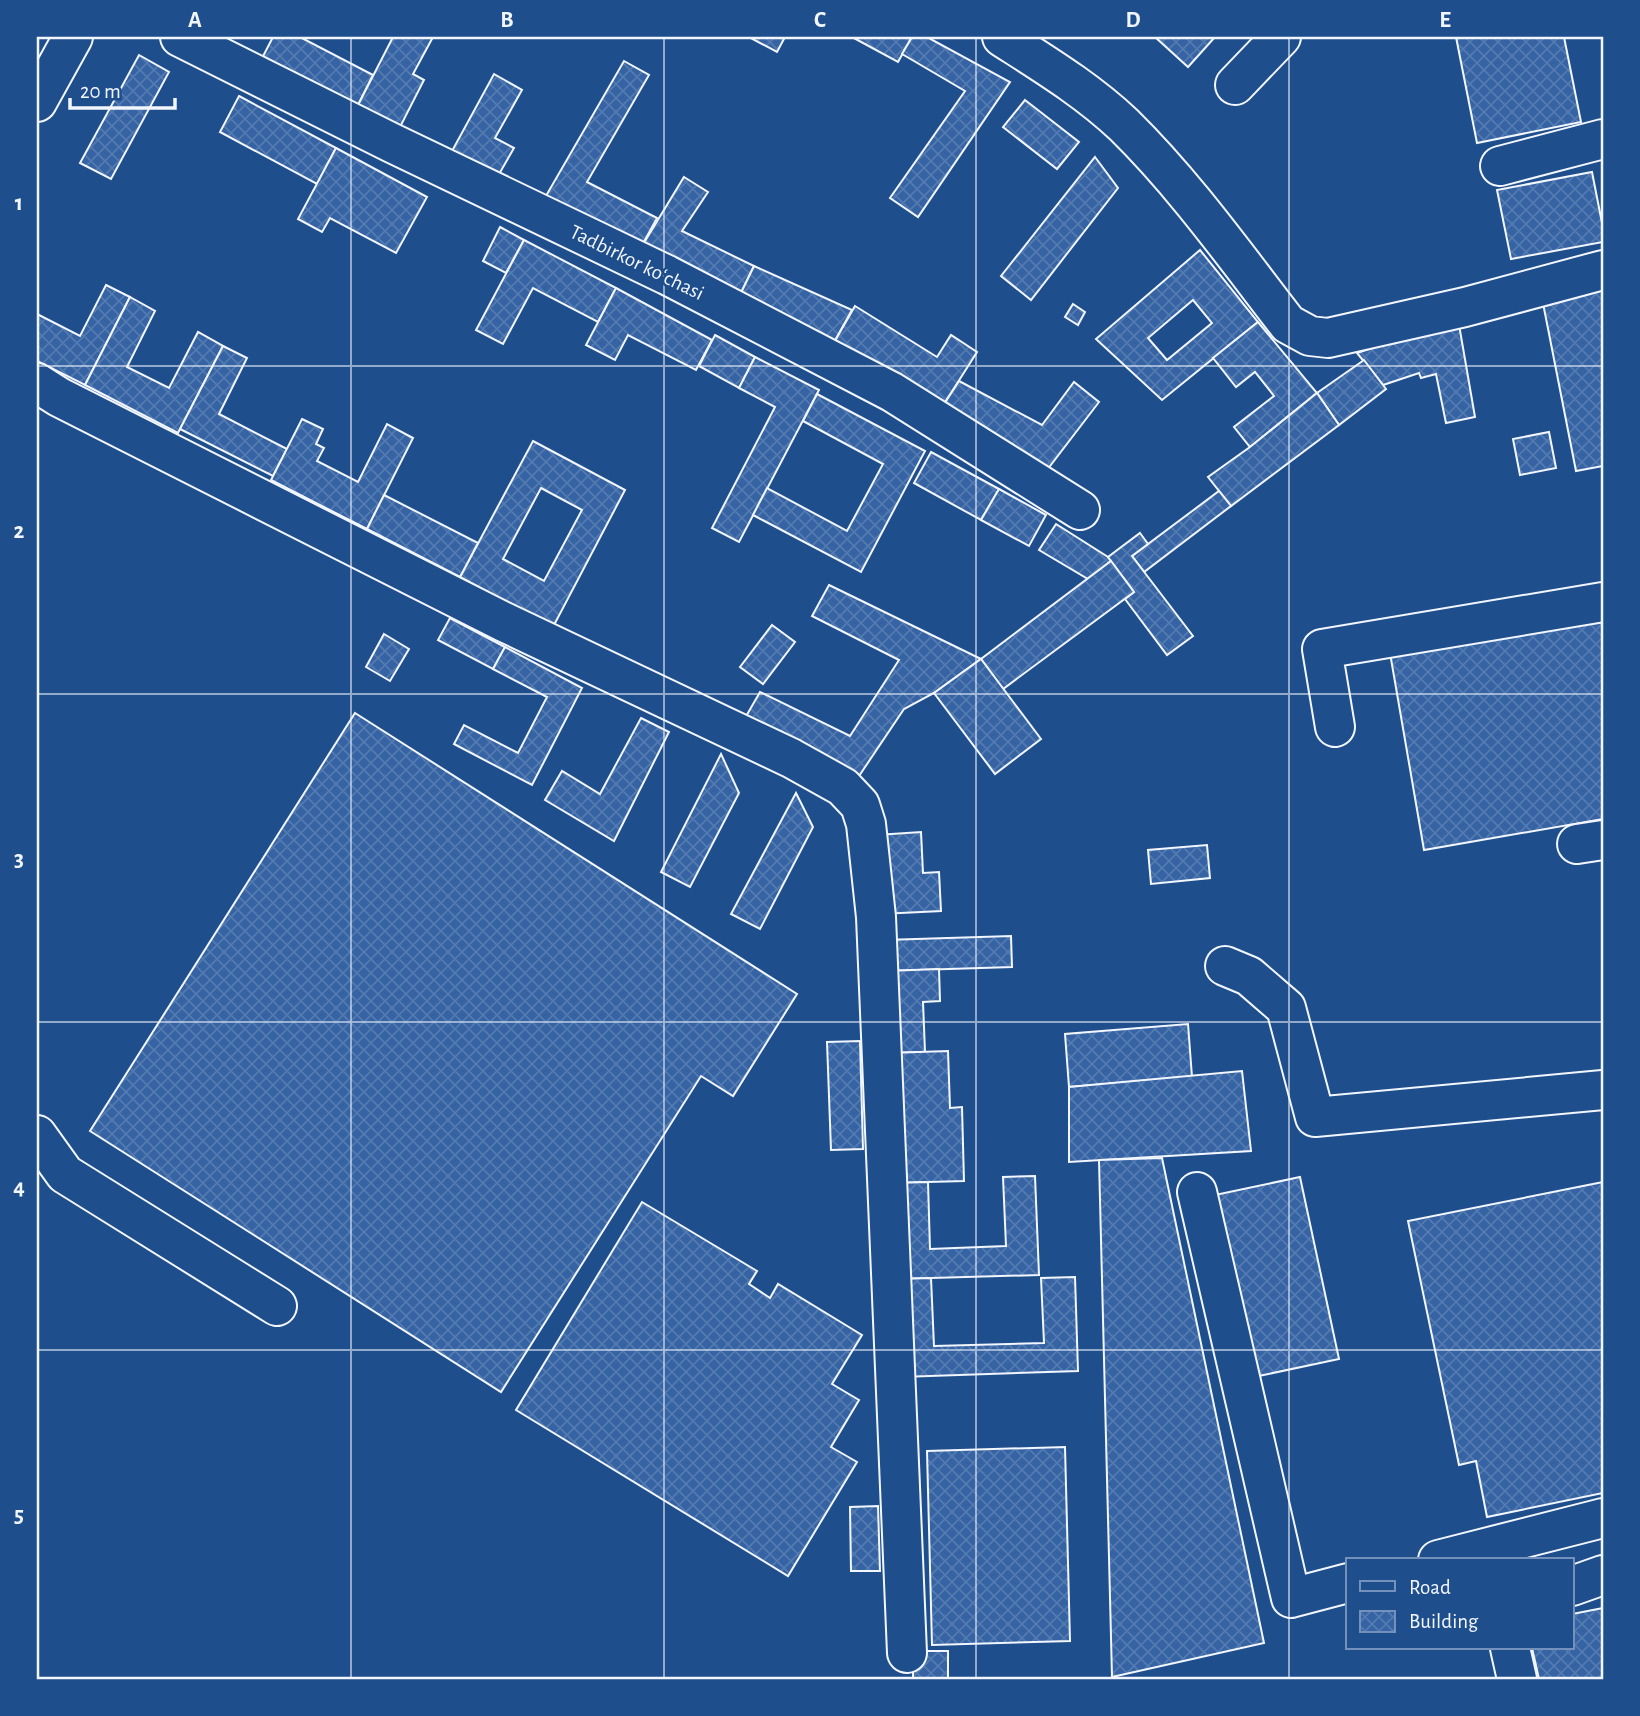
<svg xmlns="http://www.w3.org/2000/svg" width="1640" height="1716" viewBox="0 0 1640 1716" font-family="'Alegreya Sans',sans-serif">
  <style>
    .building { fill: url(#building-cross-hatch); stroke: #f2f6ff; stroke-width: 2; fill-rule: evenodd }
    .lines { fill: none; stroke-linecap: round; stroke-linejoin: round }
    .minor-casing { stroke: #f2f6ff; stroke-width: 42 }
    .major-casing { stroke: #f2f6ff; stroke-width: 42 }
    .minor { stroke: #1f4e8c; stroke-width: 38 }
    .major { stroke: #1f4e8c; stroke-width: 38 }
    .grid { fill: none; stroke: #f2f6ff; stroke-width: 2; stroke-opacity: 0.55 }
    .labels { text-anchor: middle; stroke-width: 5; stroke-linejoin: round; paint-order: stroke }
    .street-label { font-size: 21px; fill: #f2f6ff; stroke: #1f4e8c }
    .neatline { fill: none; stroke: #f2f6ff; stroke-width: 2.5 }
    .grid-label { font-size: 23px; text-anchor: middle; font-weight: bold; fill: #f2f6ff }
  </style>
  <defs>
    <pattern id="building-cross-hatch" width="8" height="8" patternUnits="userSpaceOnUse" patternTransform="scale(1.75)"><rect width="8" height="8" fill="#3563a3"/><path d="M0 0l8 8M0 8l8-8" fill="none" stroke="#537ab1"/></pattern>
  </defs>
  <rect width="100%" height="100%" fill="#1f4e8c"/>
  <g class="building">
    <polygon points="273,37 300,37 373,75 356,109 261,60"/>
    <polygon points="393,37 433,37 413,74 424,80 398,131 356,109"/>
    <polygon points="749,37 785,37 777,52"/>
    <polygon points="852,37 912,37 898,62"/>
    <polygon points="912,37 927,37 1010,82 918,217 890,198 965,91 902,54"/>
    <polygon points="1155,37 1215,37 1188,67"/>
    <polygon points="1456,37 1564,37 1581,122 1477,143"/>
    <polygon points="139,55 169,72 111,179 80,163"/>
    <polygon points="624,61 649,75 587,182 657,218 639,251 543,201"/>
    <polygon points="494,74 522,90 495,138 514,148 498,176 452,151"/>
    <polygon points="239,96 336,148 317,184 220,132"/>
    <polygon points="1025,100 1079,142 1057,169 1003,127"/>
    <polygon points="336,148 427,197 396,253 330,218 322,232 298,219"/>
    <polygon points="1095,157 1118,188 1031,300 1001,276"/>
    <polygon points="1592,172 1603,228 1603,242 1511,259 1497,190"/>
    <polygon points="684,177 708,192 682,231 754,266 738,299 639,251"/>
    <polygon points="500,227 524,240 506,273 483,261"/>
    <polygon points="524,240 616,288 598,322 533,288 503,344 476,330"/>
    <path d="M1200 250 1258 322 1162 400 1096 339ZM1193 300 1212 323 1167 360 1148 338Z"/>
    <polygon points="754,266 852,310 832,346 738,299"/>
    <polygon points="1603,282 1603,466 1576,471 1541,293"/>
    <polygon points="106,285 130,297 85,385 37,361 37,314 80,336"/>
    <polygon points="616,288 712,340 696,370 628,335 615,360 586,345"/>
    <polygon points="130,297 155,311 127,367 169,388 198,332 223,346 178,433 85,385"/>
    <polygon points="1073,304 1085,312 1078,325 1065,317"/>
    <polygon points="855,306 937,357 951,335 977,352 939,412 832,346"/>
    <polygon points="1458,319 1475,417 1446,423 1436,374 1421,378 1419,373 1383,385 1357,353"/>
    <polygon points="1258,322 1317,393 1250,447 1234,427 1274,396 1255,372 1236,387 1213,358"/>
    <polygon points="715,335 755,357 739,388 699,366"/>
    <polygon points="223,346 247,358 219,414 287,449 273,476 180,429"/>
    <polygon points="755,357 819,390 739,542 712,528 775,407 739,388"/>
    <polygon points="1364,360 1386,389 1339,425 1317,393"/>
    <polygon points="959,381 1042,425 1074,382 1099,402 1047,470 939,412"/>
    <polygon points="1317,393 1339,425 1231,506 1208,477 1250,447"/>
    <polygon points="817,394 925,451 861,572 753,515 767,488 847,531 883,464 803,421"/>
    <polygon points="302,419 323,429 316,444 324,448 317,461 358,482 387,424 413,438 367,529 271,480"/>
    <polygon points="1549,432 1556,468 1520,475 1513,439"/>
    <path d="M533 441 625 490 553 627 460 577ZM541 488 582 510 544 581 503 559Z"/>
    <polygon points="931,452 999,489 981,520 914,483"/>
    <polygon points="999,489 1046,515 1029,546 981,520"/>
    <polygon points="1219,491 1231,506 1144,572 1132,556"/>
    <polygon points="384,495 478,543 460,577 367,529"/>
    <polygon points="1056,524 1108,557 1111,561 1088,579 1039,550"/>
    <polygon points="1140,533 1148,544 1132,556 1193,636 1167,655 1125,599 1134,592 1108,557"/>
    <polygon points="1111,561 1134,592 1003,689 981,659"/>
    <polygon points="829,585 981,659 934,693 904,709 855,782 741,725 760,692 850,736 899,660 812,616"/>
    <polygon points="1603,616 1603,819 1424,850 1390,653"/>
    <polygon points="450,618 505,647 493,669 438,640"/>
    <polygon points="772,625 795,642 763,684 740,667"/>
    <polygon points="384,634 409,649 390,681 366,667"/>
    <polygon points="505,647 582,688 532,785 454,744 464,725 518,753 547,697 493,669"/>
    <polygon points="981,659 1041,739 995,774 934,693"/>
    <polygon points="355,713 797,994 733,1096 701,1076 501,1392 90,1131"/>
    <polygon points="641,718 669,732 614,841 545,800 562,771 600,794"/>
    <polygon points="721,754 739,793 690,887 661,872"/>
    <polygon points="796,793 813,827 760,929 731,914"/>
    <polygon points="921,832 923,873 939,872 941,911 881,914 877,835"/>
    <polygon points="1207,845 1210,878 1151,884 1148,850"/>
    <polygon points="1011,936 1012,967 886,971 885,940"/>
    <polygon points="939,969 940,1001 923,1002 925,1052 889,1053 886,971"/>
    <polygon points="1188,1024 1192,1077 1069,1087 1065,1034"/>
    <polygon points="860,1041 863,1149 831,1150 827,1042"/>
    <polygon points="948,1051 950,1108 962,1107 964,1181 893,1183 889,1053"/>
    <polygon points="1242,1071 1251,1151 1069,1162 1069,1087"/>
    <polygon points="1162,1158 1264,1643 1112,1677 1099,1160"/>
    <polygon points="1035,1176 1039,1275 897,1279 893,1183 928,1182 930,1249 1006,1246 1003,1177"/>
    <polygon points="1300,1177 1339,1359 1254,1377 1215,1195"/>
    <polygon points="1603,1182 1603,1493 1487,1517 1476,1461 1459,1465 1408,1221"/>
    <polygon points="642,1202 757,1271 749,1284 770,1298 778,1284 862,1335 832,1384 859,1400 831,1447 857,1462 788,1576 516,1410"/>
    <polygon points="1075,1277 1078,1371 901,1377 897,1279 931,1278 934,1346 1044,1343 1041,1278"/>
    <polygon points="1065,1447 1070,1641 932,1645 927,1451"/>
    <polygon points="878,1506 880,1571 851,1571 850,1507"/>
    <polygon points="1603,1608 1603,1679 1539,1679 1532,1648 1572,1648 1572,1614"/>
    <rect x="913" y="1651" width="35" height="28"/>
  </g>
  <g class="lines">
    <g class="minor-casing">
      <g id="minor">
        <polyline points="180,37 392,143 667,275 892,392 1080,510"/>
        <path d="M1002 37C1044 64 1087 90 1124 125 1185 185 1236 257 1288 324L1310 336 1328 338 1465 307 1603 270"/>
        <polyline points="1235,85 1281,37"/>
        <polyline points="1500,166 1603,139"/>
        <polyline points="37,383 59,397 504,622 791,758 843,787 860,805 866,824 876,917 907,1653"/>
        <polyline points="1335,727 1322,649 1603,602"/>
        <polyline points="1577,844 1603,840"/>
        <polyline points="1225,966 1249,976 1286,1008 1315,1117 1603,1090"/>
        <polyline points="37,1135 65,1174 277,1306"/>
        <polyline points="1197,1192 1291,1598 1348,1583"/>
        <polyline points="1438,1560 1603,1518"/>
        <polyline points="1572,1586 1603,1575"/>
        <polyline points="1510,1648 1517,1679"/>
      </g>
    </g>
    <g class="major-casing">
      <polyline id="major" points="37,102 73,37"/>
    </g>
    <use href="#minor" class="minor"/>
    <use href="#major" class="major"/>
  </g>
  <path class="grid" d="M351 37V1679M664 37V1679M976 37V1679M1289 37V1679M37 366H1603M37 694H1603M37 1022H1603M37 1350H1603"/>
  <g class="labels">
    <g class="street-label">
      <text transform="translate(637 262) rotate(26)" y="7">Tadbirkor koʻchasi</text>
    </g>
  </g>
  <rect width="1640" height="1716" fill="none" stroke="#1f4e8c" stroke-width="77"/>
  <rect x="1346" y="1558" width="228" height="91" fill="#1f4e8c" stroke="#7391ba" stroke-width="2"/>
  <rect x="1360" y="1581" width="35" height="10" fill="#1f4e8c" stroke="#7391ba" stroke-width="2"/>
  <text x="1409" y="1594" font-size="21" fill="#f2f6ff">Road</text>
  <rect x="1360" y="1611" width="35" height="21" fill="url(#building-cross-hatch)" stroke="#7391ba" stroke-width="2"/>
  <text x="1409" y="1628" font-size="21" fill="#f2f6ff">Building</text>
  <path d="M70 98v10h105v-10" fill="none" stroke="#f2f6ff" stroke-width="3.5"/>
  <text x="80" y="98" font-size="21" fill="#f2f6ff" stroke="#1f4e8c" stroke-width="5" paint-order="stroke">20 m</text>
  <rect x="38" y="38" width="1564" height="1640" class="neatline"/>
  <g class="grid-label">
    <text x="195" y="27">A</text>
    <text x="507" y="27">B</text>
    <text x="820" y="27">C</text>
    <text x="1133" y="27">D</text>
    <text x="1445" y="27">E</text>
    <text x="19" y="210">1</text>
    <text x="19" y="538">2</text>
    <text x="19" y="866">3</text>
    <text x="19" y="1194">4</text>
    <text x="19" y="1522">5</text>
  </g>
</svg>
